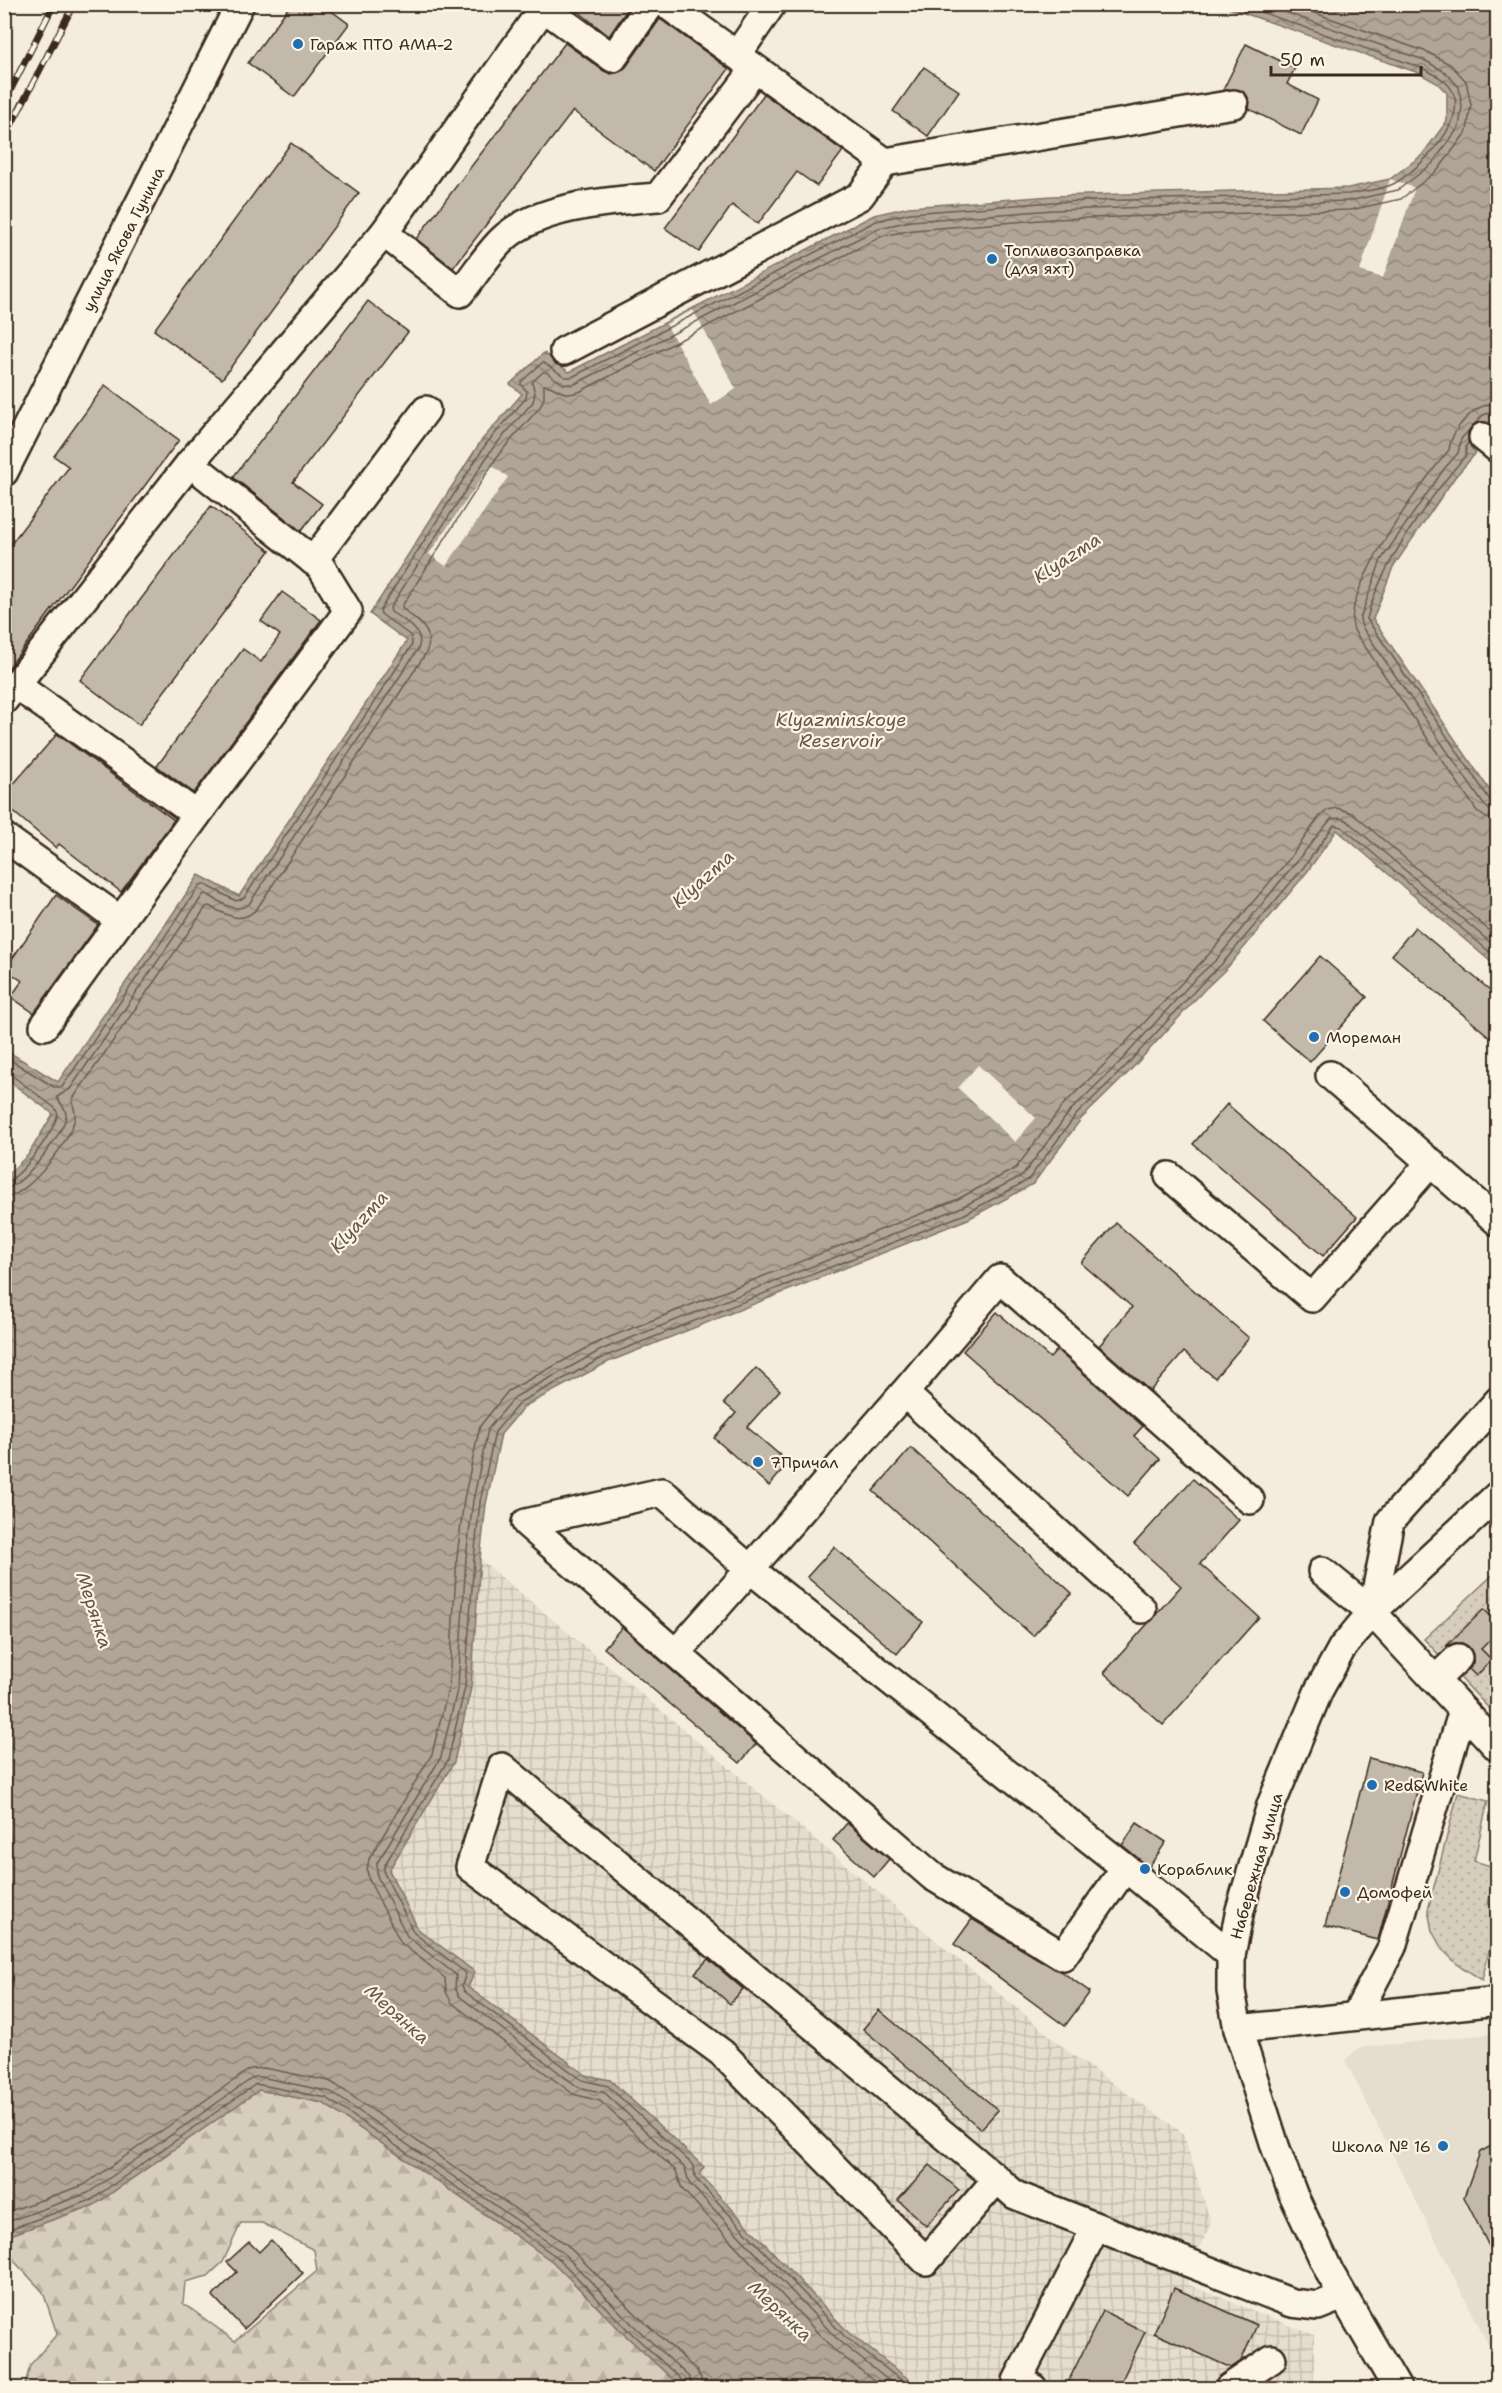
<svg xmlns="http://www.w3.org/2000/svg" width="1502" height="2393" viewBox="0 0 1502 2393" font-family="'Shantell Sans',sans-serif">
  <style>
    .built { fill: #e5ddce }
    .industrial { fill: url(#industrial-grid) }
    .grass { fill: url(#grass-dots); stroke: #887c6e; stroke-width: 1.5 }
    .forest { fill: url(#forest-firs); stroke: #887c6e; stroke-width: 1.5; fill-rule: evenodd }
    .water { fill: url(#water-waves); stroke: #817466; stroke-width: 1.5 }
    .pier { fill: #f4eddd }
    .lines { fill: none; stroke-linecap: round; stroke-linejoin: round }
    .shore { stroke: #6a5b4e; stroke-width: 1.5 }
    .building { fill: #c3b9aa; stroke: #3b2a1e; stroke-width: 1.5 }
    .minor-casing { stroke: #3b2a1e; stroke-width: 32 }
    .minor { stroke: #fcf5e5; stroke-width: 27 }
    .rail-casing { stroke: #3b2a1e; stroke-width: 7 }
    .rail { stroke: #fcf5e5; stroke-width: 4.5; stroke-dasharray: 14; stroke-linecap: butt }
    .poi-dot { fill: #1f6fb2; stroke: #fcf5e5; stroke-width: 2 }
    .labels { text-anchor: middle; stroke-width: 4.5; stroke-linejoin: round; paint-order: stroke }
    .poi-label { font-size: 16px; fill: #3b2a1e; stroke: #fcf5e5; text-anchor: start }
    .street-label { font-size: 16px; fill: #3b2a1e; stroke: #fcf5e5 }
    .water-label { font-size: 18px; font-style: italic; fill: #645548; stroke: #fcf5e5 }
  </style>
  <defs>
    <pattern id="industrial-grid" width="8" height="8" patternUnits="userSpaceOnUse" patternTransform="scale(1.5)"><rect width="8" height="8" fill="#e5ddce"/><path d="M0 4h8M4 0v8" fill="none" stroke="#c5beb0"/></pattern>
    <pattern id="grass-dots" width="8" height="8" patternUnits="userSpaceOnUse" patternTransform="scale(1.5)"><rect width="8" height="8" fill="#d6cdbd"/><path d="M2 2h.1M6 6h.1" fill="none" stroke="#b9b0a2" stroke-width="1.8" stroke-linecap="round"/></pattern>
    <pattern id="forest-firs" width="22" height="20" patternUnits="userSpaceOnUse" patternTransform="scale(1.5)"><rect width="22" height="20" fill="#d6cdbd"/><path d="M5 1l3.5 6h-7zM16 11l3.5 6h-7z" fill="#b9b0a2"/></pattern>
    <pattern id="water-waves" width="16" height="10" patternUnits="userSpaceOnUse" patternTransform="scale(1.5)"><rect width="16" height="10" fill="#b0a596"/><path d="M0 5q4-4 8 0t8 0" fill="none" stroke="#90877a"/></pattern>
  </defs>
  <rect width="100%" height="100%" fill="#f4eddd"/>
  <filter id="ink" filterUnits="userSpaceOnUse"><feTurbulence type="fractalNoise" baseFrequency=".0167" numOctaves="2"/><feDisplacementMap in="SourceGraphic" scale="12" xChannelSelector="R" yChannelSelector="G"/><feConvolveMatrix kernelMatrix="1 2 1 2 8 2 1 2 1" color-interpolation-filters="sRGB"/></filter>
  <g filter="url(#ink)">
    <polygon class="built" points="1497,2033 1497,2362 1345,2060 1359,2048"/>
    <polygon class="industrial" points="480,1559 1074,2056 1183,2133 1211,2223 1192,2265 1187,2284 1314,2335 1314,2386 1308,2388 920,2388 849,2333 699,2173 704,2166 610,2080 586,2076 468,1986 475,1972 418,1929 389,1870 454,1762 471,1688"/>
    <g class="grass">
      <polygon points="1497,1571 1497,1717 1424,1639"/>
      <polygon points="1458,1793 1488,1801 1474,1861 1497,1868 1488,1904 1497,1906 1497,1919 1482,1980 1457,1964 1442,1949 1432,1931 1428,1910"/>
    </g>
    <path class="forest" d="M259 2090 323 2103 521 2239 553 2262 623 2333 682 2388H284L277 2381 269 2388H28L25 2385 30 2365 57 2334 43 2292 15 2262 4 2237 94 2205ZM241 2223H262L314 2250 317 2271 235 2341 183 2303 185 2282 208 2276 223 2262Z"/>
    <polygon class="water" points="1220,5 1497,5 1497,429 1491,426 1471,448 1476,453 1455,477 1393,567 1373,619 1497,801 1497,967 1337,830 1307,872 1227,968 1204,990 1127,1074 1081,1119 1033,1184 968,1219 608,1362 525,1406 501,1434 486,1504 480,1559 471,1688 454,1762 389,1870 418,1929 475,1972 468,1987 586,2075 610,2080 704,2167 699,2174 849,2333 920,2388 682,2388 623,2333 553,2262 521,2239 323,2103 259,2090 94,2205 5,2237 4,1178 28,1155 53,1114 5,1078 4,1049 58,1082 199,875 239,896 407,641 370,614 481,441 522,394 510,384 544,353 569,372 874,215 909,207 1052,196 1348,188 1390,179 1422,155 1447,121 1447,93 1437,83 1419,73"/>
    <g class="pier">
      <polygon points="1390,179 1415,188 1383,278 1360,271"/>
      <polygon points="693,310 736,389 711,405 666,324"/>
      <polygon points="491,465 508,477 446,566 429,554"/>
      <polygon points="978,1065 1036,1118 1015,1142 958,1088"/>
    </g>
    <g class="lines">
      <g class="shore">
        <path d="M1498 404C1475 401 1451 430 1449 450 1424 479 1336 597 1355 632L1477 811 1486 818 1498 820"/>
        <polyline points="1498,414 1490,413 1483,415 1461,439 1458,453 1444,469 1381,560 1360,619 1362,627 1484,805 1490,810 1498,811"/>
        <path d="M1469 441 1466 446V455C1431 496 1379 566 1367 619L1490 800 1498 804"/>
        <path d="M4 1056 54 1087H62L200 885 204 884 236 901 244 898 412 645 411 636 381 614 380 610 486 444 526 398 527 391 521 385V382L543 362 565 377H572L876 221 910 213 1053 202 1349 194C1363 191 1383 190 1395 183 1419 169 1469 122 1452 90 1446 79 1432 73 1422 68L1238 4"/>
        <path d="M4 1073 10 1074 55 1108 58 1114C53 1131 22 1179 4 1182"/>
        <path d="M4 1189C22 1188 63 1134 66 1117 67 1107 59 1104 57 1097L70 1089 203 895 206 894C220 901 235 915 249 904L418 649C426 630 404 621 391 612L390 608 492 449 533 402 535 393 532 382 543 372H546L563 384H575L879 228 911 221 1053 210 1349 201 1398 190 1432 164 1459 127 1462 107 1459 87 1445 72 1424 60 1261 4"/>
        <path d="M4 1198C28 1197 71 1140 75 1118 76 1112 73 1106 72 1100L206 907 209 906C226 915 243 926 258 907L426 653C436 631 418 621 403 609L402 606 499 454 540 407 544 398V385C558 386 561 398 579 392L882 236 913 230 1053 219 1350 210 1401 199 1438 170 1467 131 1471 105 1466 81 1451 65 1427 52 1289 4"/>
        <polyline points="4,2213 84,2185 250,2069 264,2068 329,2081 336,2085 566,2244 639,2317 696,2370 701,2378 702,2388"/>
        <polyline points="4,2223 88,2193 254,2077 261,2077 331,2092 528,2228 562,2252 632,2324 689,2377 693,2388"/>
        <polyline points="4,2231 91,2200 256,2084 327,2098 524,2234 557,2257 627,2329 684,2382 686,2388"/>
        <polyline points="884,2388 833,2349 682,2189 676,2171 600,2101 573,2094 452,2003 446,1992 445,1978 401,1943 369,1880 367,1870 369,1859 432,1754 449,1685 457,1557 464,1499 480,1426 508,1391 600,1341 958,1199 1016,1168 1064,1104 1111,1058 1210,953 1290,858 1320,816 1328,810 1337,808 1352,813 1498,938"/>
        <polyline points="898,2388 840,2342 689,2183 685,2168 605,2093 578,2087 459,1996 455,1988 456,1975 407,1936 377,1876 377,1863 441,1757 458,1686 466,1558 473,1501 488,1429 515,1397 603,1349 962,1207 1023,1175 1070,1111 1118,1064 1194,980 1217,959 1331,819 1340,818 1346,820 1498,949"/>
        <polyline points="911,2388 845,2337 695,2178 694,2166 608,2086 582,2080 464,1991 462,1985 466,1973 414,1933 384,1873 384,1866 448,1760 465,1687 474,1559 480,1502 495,1432 520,1402 606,1356 965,1214 1028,1180 1076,1115 1123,1069 1200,985 1222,964 1303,868 1334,825 1342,827 1498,959"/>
      </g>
    </g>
    <g class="building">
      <polygon points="291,4 322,4 349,24 294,97 248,63"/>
      <polygon points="569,4 631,4 609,36"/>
      <polygon points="660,19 729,69 654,171 573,111 453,268 416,239 565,43 604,71 611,74 619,72 626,67"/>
      <polygon points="1246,44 1295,68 1287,84 1318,100 1301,135 1249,109 1250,102 1246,94 1240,90 1223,90"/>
      <polygon points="924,67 959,91 928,136 893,111"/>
      <polygon points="764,94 843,151 817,186 797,172 758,224 732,205 699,252 665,228"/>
      <polygon points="291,143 359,193 222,379 154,330"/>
      <polygon points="368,301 408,332 293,482 322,504 301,531 233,477"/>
      <polygon points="105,385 179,440 4,674 4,553 69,467 54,456"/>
      <polygon points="211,506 270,551 139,725 80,680"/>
      <polygon points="282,592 321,620 194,793 157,766 243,649 261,662 280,635 261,621"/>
      <polygon points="57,734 174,820 121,892 59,844 56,848 4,804 4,795"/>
      <polygon points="56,895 98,925 34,1013 11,997 22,981 5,969"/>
      <polygon points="1415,927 1497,996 1497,1043 1392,955"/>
      <polygon points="1320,956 1367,997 1310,1062 1263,1021"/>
      <polygon points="1227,1104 1357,1217 1323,1256 1193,1144"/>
      <polygon points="1116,1223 1249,1338 1215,1378 1184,1352 1150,1391 1099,1346 1132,1307 1081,1263"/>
      <polygon points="997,1312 1050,1358 1057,1350 1143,1426 1134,1436 1160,1459 1128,1496 963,1351"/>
      <polygon points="756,1368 780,1390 747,1427 789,1463 769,1486 714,1438 736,1413 724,1403"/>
      <polygon points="911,1448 1072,1593 1033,1636 873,1491"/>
      <polygon points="1193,1479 1239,1520 1200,1564 1259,1617 1163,1725 1104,1673 1181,1586 1134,1544"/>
      <polygon points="834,1547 923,1622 897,1654 807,1577"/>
      <polygon points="1484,1609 1497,1623 1497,1633 1481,1649 1492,1660 1476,1676 1469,1669 1473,1663 1473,1655 1469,1647 1462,1643 1455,1643 1446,1646"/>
      <polygon points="622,1627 756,1744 740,1763 604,1648"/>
      <polygon points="1369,1758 1422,1772 1378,1940 1325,1926"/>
      <polygon points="847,1823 889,1859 874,1877 833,1840"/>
      <polygon points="1137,1823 1166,1842 1149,1867 1122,1845"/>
      <polygon points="972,1919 1055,1969 1062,1972 1090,1992 1065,2026 954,1944"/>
      <polygon points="708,1959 743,1989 730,2004 695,1973"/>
      <polygon points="879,2010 998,2110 981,2129 863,2029"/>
      <polygon points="1497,2143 1497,2262 1464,2197 1480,2152"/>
      <polygon points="930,2165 959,2190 926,2226 898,2200"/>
      <polygon points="271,2240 303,2273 244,2329 213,2296 237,2272 227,2262 249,2242 259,2252"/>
      <polygon points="1174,2288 1257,2325 1241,2361 1231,2368 1154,2333"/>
      <polygon points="1103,2311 1145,2332 1118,2388 1065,2388"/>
    </g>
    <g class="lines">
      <g class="minor-casing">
        <g id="minor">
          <polyline points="544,8 613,58 651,4"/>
          <polyline points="737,55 772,4"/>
          <polyline points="885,162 1234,104"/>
          <path d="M384 233 460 293C474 276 487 254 503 239 539 205 612 201 658 197L755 69"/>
          <polyline points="564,351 860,196 885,162 666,4"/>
          <polyline points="1483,437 1498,449"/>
          <polyline points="4,472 240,4"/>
          <polyline points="313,561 426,410"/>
          <polyline points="16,685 197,815 348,611 321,567 190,463"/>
          <polyline points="4,700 190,463 384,233 546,4"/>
          <polyline points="4,837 120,920"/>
          <polyline points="44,1026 197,815"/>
          <polyline points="1330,1075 1498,1222"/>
          <polyline points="1169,1176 1312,1298 1431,1162"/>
          <polyline points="904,1393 1000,1279 1250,1500"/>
          <polyline points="1322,1571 1372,1612 1498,1748"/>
          <polyline points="1142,1609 904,1393 750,1569 1132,1873 1231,1955"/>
          <polyline points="1372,1612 1390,1521 1498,1401"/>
          <polyline points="676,1653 750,1569 662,1492 526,1523 932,1876 1063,1956 1125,1868"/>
          <polyline points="1435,1680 1458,1658"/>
          <polyline points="1356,2015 1392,1947 1463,1710"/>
          <polyline points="1238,2029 1498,2001"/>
          <polyline points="997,2179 926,2261 722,2053 470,1867 502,1767 997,2179 1015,2195 1292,2303 1318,2306 1343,2296"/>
          <polyline points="1033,2388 1017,2381 1096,2227"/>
          <polyline points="1229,2388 1272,2359"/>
          <polyline points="1397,2388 1330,2273 1293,2194 1276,2149 1238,2029 1231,1991 1231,1955 1240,1910 1271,1805 1319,1690 1342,1648 1372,1612 1498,1495"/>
        </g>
      </g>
      <use href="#minor" class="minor"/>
      <g class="rail-casing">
        <g id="rail">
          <polyline points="4,103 54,4"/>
          <polyline points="4,139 74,4"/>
        </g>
      </g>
      <use href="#rail" class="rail"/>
    </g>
  </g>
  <g class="poi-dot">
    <circle cx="298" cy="44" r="6"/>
    <circle cx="992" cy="259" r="6"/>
    <circle cx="1314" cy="1037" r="6"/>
    <circle cx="758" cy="1462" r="6"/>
    <circle cx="1372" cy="1785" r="6"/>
    <circle cx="1145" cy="1869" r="6"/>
    <circle cx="1345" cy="1892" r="6"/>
    <circle cx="1443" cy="2146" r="6"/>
  </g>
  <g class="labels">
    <g class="poi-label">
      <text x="310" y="50">Гараж ПТО АМА-2</text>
      <text x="1004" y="256">Топливозаправка<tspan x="1004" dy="18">(для яхт)</tspan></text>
      <text x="1326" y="1043">Мореман</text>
      <text x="770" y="1468">7Причал</text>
      <text x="1384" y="1791">Red&amp;White</text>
      <text x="1157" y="1875">Кораблик</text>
      <text x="1357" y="1898">Домофей</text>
      <text x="1431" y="2152" text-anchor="end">Школа № 16</text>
    </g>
    <g class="street-label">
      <text transform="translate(123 239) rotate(-63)" y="6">улица Якова Гунина</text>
      <text transform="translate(1256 1866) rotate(-74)" y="6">Набережная улица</text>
    </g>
    <g class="water-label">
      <text transform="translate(1067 558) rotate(-33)" y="6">Klyazma</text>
      <text x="841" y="726">Klyazminskoye<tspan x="841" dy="21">Reservoir</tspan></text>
      <text transform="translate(703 879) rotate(-42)" y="6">Klyazma</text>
      <text transform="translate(359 1222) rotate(-48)" y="6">Klyazma</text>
      <text transform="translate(94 1610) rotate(72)" y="6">Мерянка</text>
      <text transform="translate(397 2014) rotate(42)" y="6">Мерянка</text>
      <text transform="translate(780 2311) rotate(43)" y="6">Мерянка</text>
    </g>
  </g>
  <rect width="1502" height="2393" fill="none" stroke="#fcf5e5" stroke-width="24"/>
  <rect x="12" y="12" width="1478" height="2369" fill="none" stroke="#3b2a1e" stroke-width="2" filter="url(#ink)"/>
  <path d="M1271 66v9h150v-9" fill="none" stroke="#3b2a1e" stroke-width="3"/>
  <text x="1280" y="66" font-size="18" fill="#3b2a1e" stroke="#fcf5e5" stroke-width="4.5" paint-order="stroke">50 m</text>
</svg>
